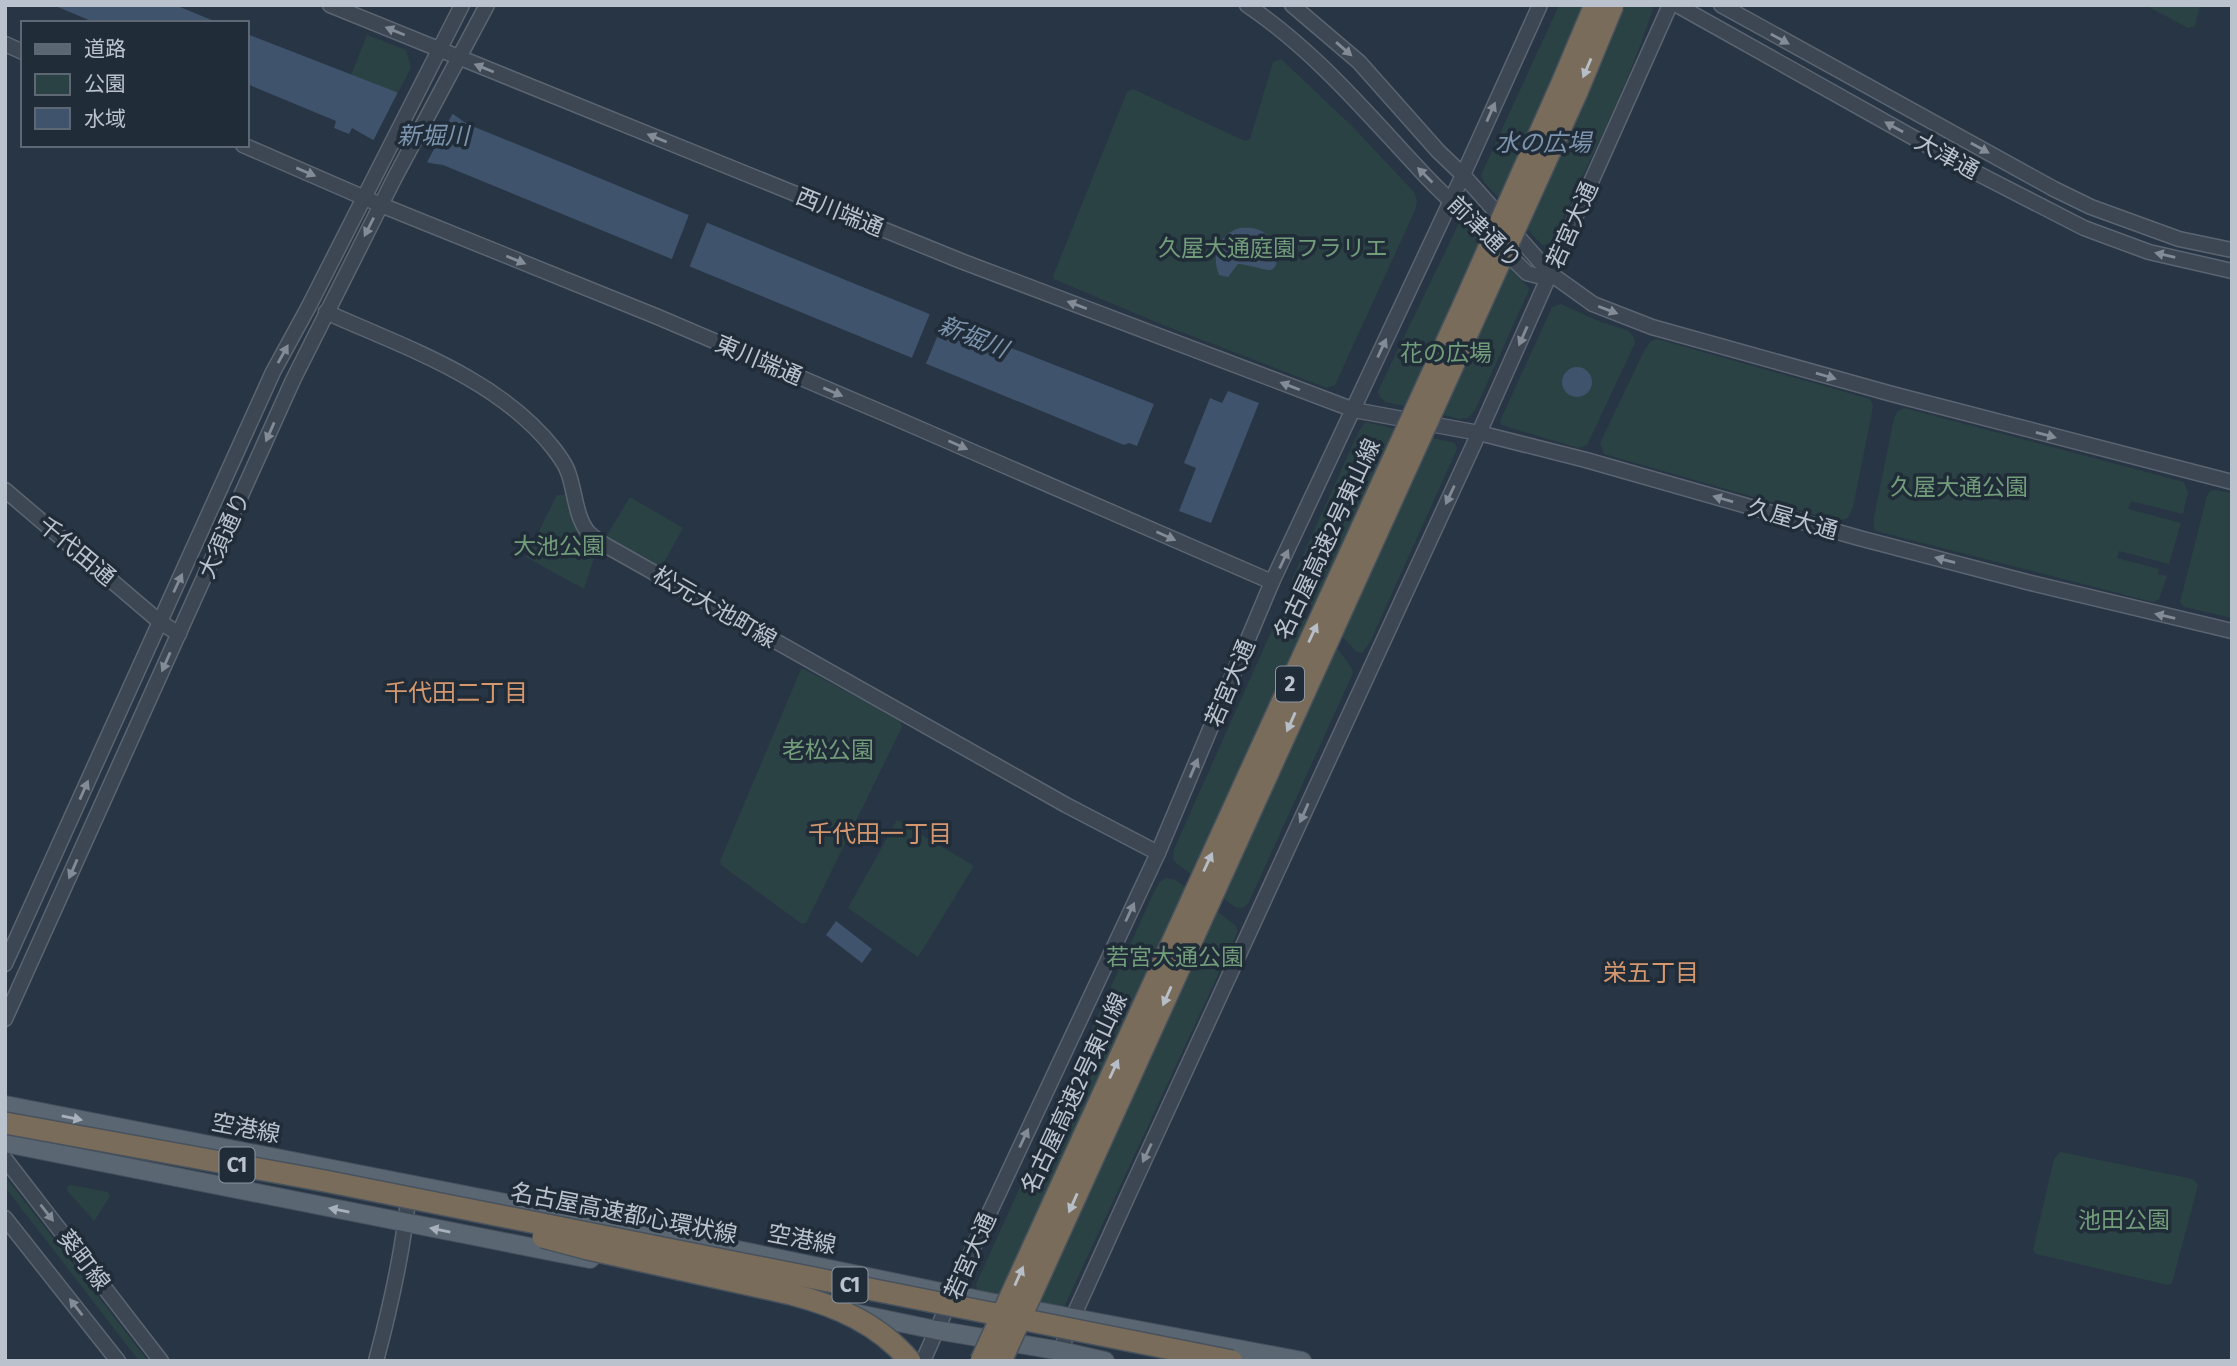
<svg xmlns="http://www.w3.org/2000/svg" width="2237" height="1366" viewBox="0 0 2237 1366" font-family="'Fira Sans','Noto Sans JP',sans-serif">
  <style>
    .green { fill: #2b4244 }
    .water { fill: #3f536c }
    .pier { fill: #283544 }
    .lines { fill: none; stroke-linecap: round; stroke-linejoin: round }
    .tertiary-casing { stroke: #5b6571; stroke-width: 17 }
    .primary-casing { stroke: #46505d; stroke-width: 20 }
    .tertiary { stroke: #3d4753; stroke-width: 14 }
    .primary { stroke: #5b6673; stroke-width: 18 }
    .motorway-bridge-casing { stroke: #47525e; stroke-width: 24; stroke-linecap: butt }
    .motorway-bridge { stroke: #796c5a; stroke-width: 21 }
    .oneway { fill: #828b96 }
    .oneway2 { fill: #b7bec7 }
    .oneway3 { fill: #a7b0bb }
    .labels { text-anchor: middle; stroke-width: 7; stroke-linejoin: round; paint-order: stroke }
    .shield { fill: #212c39; stroke: #8c95a1; stroke-width: 2 }
    .shield-label { font-size: 21px; font-weight: bold; fill: #bac2cd }
    .street-label { font-size: 23px; fill: #bac2cd; stroke: #212c39 }
    .park-label { font-size: 23px; fill: #729d7a; stroke: #212c39 }
    .water-label { font-size: 24px; font-style: italic; fill: #7c94ae; stroke: #212c39 }
    .neighbourhood-label { font-size: 24px; fill: #d4976e; stroke: #212c39 }
  </style>
  <rect width="100%" height="100%" fill="#283544"/>
  <g class="green">
    <path d="M1559 5H1652L1653 8C1628 88 1587 165 1552 242L1545 245H1542L1484 182 1481 175Z"/>
    <polygon points="2145,5 2200,5 2195,26 2188,28"/>
    <polygon points="367,35 406,50 411,67 398,93 351,75"/>
    <polygon points="1281,59 1353,127 1414,192 1417,200 1416,208 1335,385 1327,388 1163,325 1054,279 1053,276 1127,92 1133,89 1245,141 1250,139 1273,62"/>
    <polygon points="1460,221 1466,223 1528,287 1529,290 1475,410 1468,418 1460,419 1386,402 1380,397 1378,391"/>
    <polygon points="1561,304 1598,321 1629,331 1634,338 1635,343 1589,441 1587,445 1578,448 1501,425 1500,421 1552,307"/>
    <polygon points="1657,339 1870,399 1873,406 1872,412 1853,507 1848,518 1838,521 1604,454 1600,443 1645,349 1650,342"/>
    <polygon points="1904,408 2184,482 2188,493 2183,514 2131,501 2128,509 2181,523 2169,564 2119,551 2117,558 2159,569 2158,574 2167,576 2159,599 2154,602 2149,601 1876,531 1874,529 1874,517 1894,418 1898,411"/>
    <polygon points="1365,422 1446,441 1455,443 1457,449 1370,642 1362,653 1357,652 1292,585 1292,579 1358,433"/>
    <polygon points="2215,490 2232,493 2232,618 2184,607 2180,602 2207,496 2210,491"/>
    <path d="M557 495H565C569 508 573 522 580 534 585 541 592 544 596 552L584 589 526 557Z"/>
    <polygon points="630,497 683,528 661,568 606,537"/>
    <path d="M1291 611C1305 613 1351 659 1353 673L1248 904 1242 908 1235 907 1176 863 1173 859 1174 849 1276 621 1284 613Z"/>
    <polygon points="801,669 804,669 900,720 902,727 806,923 802,924 721,865 720,861"/>
    <polygon points="897,820 974,866 918,957 848,908"/>
    <polygon points="1165,878 1176,880 1235,925 1238,930 1235,938 1065,1305 1063,1307 979,1292 977,1290 976,1284 1154,892 1159,883"/>
    <polygon points="2060,1152 2193,1179 2198,1185 2172,1283 2168,1285 2036,1254 2033,1250 2054,1159"/>
    <polygon points="5,1176 148,1361 139,1361 5,1187"/>
    <polygon points="71,1185 108,1192 110,1196 94,1221 67,1190 67,1187"/>
  </g>
  <g class="water">
    <polygon points="53,5 175,5 219,23 96,23"/>
    <path d="M247 34 453 114 467 124C621 186 773 251 927 313L945 322 1154 404 1137 446 1129 443 1124 445 443 165C412 162 379 144 352 128L349 134 334 128 336 121 247 84Z"/>
    <path d="M1240 228C1249 227 1260 228 1267 235 1274 240 1283 265 1271 270 1267 271 1246 264 1238 264L1228 277 1219 275C1211 255 1218 234 1240 228Z"/>
    <circle cx="1577" cy="382" r="15"/>
    <polygon points="1228,391 1259,403 1211,523 1179,511 1196,468 1184,463 1210,398 1222,403"/>
    <polygon points="836,921 872,949 862,963 826,935"/>
  </g>
  <g class="pier">
    <polygon points="399,90 454,111 425,166 372,143"/>
    <polygon points="690,212 708,220 689,268 671,261"/>
    <polygon points="931,311 945,318 925,366 911,360"/>
  </g>
  <g class="lines">
    <g class="tertiary-casing">
      <g id="tertiary">
        <polyline points="330,5 961,261 1354,410 1479,433 1586,460 1859,538 2027,582 2232,631"/>
        <path d="M1247 5C1314 50 1365 111 1420 170 1453 206 1492 238 1527 273L1538 276 1551 274"/>
        <polyline points="1292,5 1359,62 1438,151 1463,175 1551,274 1593,304 1652,327 1892,394 2232,482"/>
        <polyline points="1677,5 1973,171 2084,228 2149,252 2232,271"/>
        <polyline points="1721,5 2054,189 2091,207 2179,239 2232,250"/>
        <polyline points="5,44 23,52"/>
        <polyline points="243,145 381,205 658,317 895,418 1272,582"/>
        <path d="M326 312C406 348 498 378 554 449 559 456 565 463 568 472 575 490 575 516 588 532 592 537 600 541 605 545L1066 805 1158 853"/>
        <polyline points="5,490 160,622 179,634"/>
        <polyline points="5,964 273,372 309,306 462,5"/>
        <polyline points="5,1019 293,380 394,179 487,5"/>
        <polyline points="5,1159 161,1361"/>
        <polyline points="5,1218 118,1361"/>
        <path d="M376 1361C391 1305 404 1248 409 1190"/>
        <polyline points="923,1361 978,1237 1158,853 1272,582 1463,175 1540,5"/>
        <polyline points="1057,1361 1073,1317 1131,1189 1479,433 1670,5"/>
      </g>
    </g>
    <g class="primary-casing">
      <g id="primary">
        <polyline points="5,1105 592,1220 989,1302 1302,1361"/>
        <polyline points="5,1143 590,1259"/>
        <polyline points="854,1313 936,1330 1061,1351 1105,1361"/>
      </g>
    </g>
    <use href="#tertiary" class="tertiary"/>
    <use href="#primary" class="primary"/>
    <g class="motorway-bridge-casing">
      <g id="motorway-bridge">
        <polyline points="5,1123 325,1181 1232,1361"/>
        <path d="M543 1237 588 1249 791 1294C837 1306 879 1324 910 1361"/>
        <polyline points="981,1361 1464,304 1562,83 1595,5"/>
        <polyline points="1001,1361 1577,92 1613,5"/>
      </g>
    </g>
    <use href="#motorway-bridge" class="motorway-bridge"/>
  </g>
  <defs><path id="oneway-solid" d="M-6-.8H1V-3.2L6.5 0L1 3.2V.8H-6Z" transform="scale(1.75)"/></defs>
  <g class="oneway">
    <use href="#oneway-solid" transform="translate(395 31) rotate(-158)"/>
    <use href="#oneway-solid" transform="translate(1780 39) rotate(29)"/>
    <use href="#oneway-solid" transform="translate(1344 49) rotate(41)"/>
    <use href="#oneway-solid" transform="translate(484 68) rotate(-158)"/>
    <use href="#oneway-solid" transform="translate(1491 112) rotate(-66)"/>
    <use href="#oneway-solid" transform="translate(1894 127) rotate(-151)"/>
    <use href="#oneway-solid" transform="translate(657 138) rotate(-158)"/>
    <use href="#oneway-solid" transform="translate(1980 148) rotate(29)"/>
    <use href="#oneway-solid" transform="translate(306 172) rotate(23)"/>
    <use href="#oneway-solid" transform="translate(1425 175) rotate(-135)"/>
    <use href="#oneway-solid" transform="translate(369 227) rotate(117)"/>
    <use href="#oneway-solid" transform="translate(2165 255) rotate(-167)"/>
    <use href="#oneway-solid" transform="translate(516 260) rotate(22)"/>
    <use href="#oneway-solid" transform="translate(1077 305) rotate(-159)"/>
    <use href="#oneway-solid" transform="translate(1608 310) rotate(21)"/>
    <use href="#oneway-solid" transform="translate(1523 336) rotate(114)"/>
    <use href="#oneway-solid" transform="translate(1382 348) rotate(-65)"/>
    <use href="#oneway-solid" transform="translate(283 354) rotate(-61)"/>
    <use href="#oneway-solid" transform="translate(1826 376) rotate(16)"/>
    <use href="#oneway-solid" transform="translate(1290 386) rotate(-159)"/>
    <use href="#oneway-solid" transform="translate(833 392) rotate(23)"/>
    <use href="#oneway-solid" transform="translate(270 432) rotate(114)"/>
    <use href="#oneway-solid" transform="translate(2046 435) rotate(15)"/>
    <use href="#oneway-solid" transform="translate(958 445) rotate(24)"/>
    <use href="#oneway-solid" transform="translate(1450 495) rotate(115)"/>
    <use href="#oneway-solid" transform="translate(1723 499) rotate(-164)"/>
    <use href="#oneway-solid" transform="translate(1166 536) rotate(24)"/>
    <use href="#oneway-solid" transform="translate(1284 559) rotate(-65)"/>
    <use href="#oneway-solid" transform="translate(1945 560) rotate(-165)"/>
    <use href="#oneway-solid" transform="translate(178 583) rotate(-65)"/>
    <use href="#oneway-solid" transform="translate(2165 616) rotate(-167)"/>
    <use href="#oneway-solid" transform="translate(166 662) rotate(114)"/>
    <use href="#oneway-solid" transform="translate(1194 768) rotate(-67)"/>
    <use href="#oneway-solid" transform="translate(84 790) rotate(-66)"/>
    <use href="#oneway-solid" transform="translate(1304 813) rotate(114)"/>
    <use href="#oneway-solid" transform="translate(73 869) rotate(114)"/>
    <use href="#oneway-solid" transform="translate(1130 912) rotate(-65)"/>
    <use href="#oneway-solid" transform="translate(1024 1138) rotate(-65)"/>
    <use href="#oneway-solid" transform="translate(1147 1153) rotate(115)"/>
    <use href="#oneway-solid" transform="translate(47 1213) rotate(52)"/>
    <use href="#oneway-solid" transform="translate(76 1307) rotate(-128)"/>
  </g>
  <g class="oneway2">
    <use href="#oneway-solid" transform="translate(1587 68) rotate(113)"/>
    <use href="#oneway-solid" transform="translate(1313 633) rotate(-65)"/>
    <use href="#oneway-solid" transform="translate(1291 722) rotate(114)"/>
    <use href="#oneway-solid" transform="translate(1208 862) rotate(-65)"/>
    <use href="#oneway-solid" transform="translate(1167 996) rotate(114)"/>
    <use href="#oneway-solid" transform="translate(1114 1069) rotate(-65)"/>
    <use href="#oneway-solid" transform="translate(1073 1203) rotate(114)"/>
    <use href="#oneway-solid" transform="translate(1019 1276) rotate(-66)"/>
  </g>
  <g class="oneway3">
    <use href="#oneway-solid" transform="translate(72 1118) rotate(11)"/>
    <use href="#oneway-solid" transform="translate(339 1210) rotate(-169)"/>
    <use href="#oneway-solid" transform="translate(440 1230) rotate(-169)"/>
  </g>
  <g class="labels">
    <g class="shield">
      <rect x="1276" y="666.5" width="28" height="35" rx="5"/>
      <rect x="219.5" y="1147.5" width="35" height="35" rx="5"/>
      <rect x="832.5" y="1267.5" width="35" height="35" rx="5"/>
    </g>
    <g class="shield-label">
      <text x="1290" y="691">2</text>
      <text x="237" y="1172">C1</text>
      <text x="850" y="1292">C1</text>
    </g>
    <g class="street-label">
      <text transform="translate(1947 156) rotate(29)" y="8">大津通</text>
      <text transform="translate(840 212) rotate(22)" y="8">西川端通</text>
      <text transform="translate(1572 225) rotate(-66)" y="8">若宮大通</text>
      <text transform="translate(1485 232) rotate(44)" y="8">前津通り</text>
      <text transform="translate(759 360) rotate(23)" y="8">東川端通</text>
      <text transform="translate(1793 519) rotate(16)" y="8">久屋大通</text>
      <text transform="translate(224 535) rotate(-66)" y="8">大須通り</text>
      <text transform="translate(1327 539) rotate(-65)" y="8">名古屋高速2号東山線</text>
      <text transform="translate(77 551) rotate(40)" y="8">千代田通</text>
      <text transform="translate(715 607) rotate(30)" y="8">松元大池町線</text>
      <text transform="translate(1230 683) rotate(-67)" y="8">若宮大通</text>
      <text transform="translate(1074 1093) rotate(-65)" y="8">名古屋高速2号東山線</text>
      <text transform="translate(246 1128) rotate(11)" y="8">空港線</text>
      <text transform="translate(624 1213) rotate(11)" y="8">名古屋高速都心環状線</text>
      <text transform="translate(802 1239) rotate(11)" y="8">空港線</text>
      <text transform="translate(970 1256) rotate(-66)" y="8">若宮大通</text>
      <text transform="translate(84 1260) rotate(52)" y="8">葵町線</text>
    </g>
    <g class="park-label">
      <text x="1273" y="256">久屋大通庭園フラリエ</text>
      <text x="1446" y="361">花の広場</text>
      <text x="1959" y="495">久屋大通公園</text>
      <text x="559" y="554">大池公園</text>
      <text x="828" y="758">老松公園</text>
      <text x="1175" y="965">若宮大通公園</text>
      <text x="2124" y="1228">池田公園</text>
    </g>
    <g class="water-label">
      <text x="433" y="144">新堀川</text>
      <text x="1543" y="151">水の広場</text>
      <text transform="translate(973 337) rotate(22)" y="8">新堀川</text>
    </g>
    <g class="neighbourhood-label">
      <text x="456" y="701">千代田二丁目</text>
      <text x="880" y="842">千代田一丁目</text>
      <text x="1651" y="981">栄五丁目</text>
    </g>
  </g>
  <rect width="2237" height="1366" fill="none" stroke="#bac2cd" stroke-width="14"/>
  <rect x="21" y="21" width="228" height="126" fill="#212c39" stroke="#5e6874" stroke-width="2"/>
  <rect x="35" y="44" width="35" height="10" fill="#5b6673" stroke="#5e6874" stroke-width="2"/>
  <text x="84" y="56" font-size="21" fill="#bac2cd">道路</text>
  <rect x="35" y="74" width="35" height="21" fill="#2b4244" stroke="#5e6874" stroke-width="2"/>
  <text x="84" y="91" font-size="21" fill="#bac2cd">公園</text>
  <rect x="35" y="108" width="35" height="21" fill="#3f536c" stroke="#5e6874" stroke-width="2"/>
  <text x="84" y="126" font-size="21" fill="#bac2cd">水域</text>
</svg>
